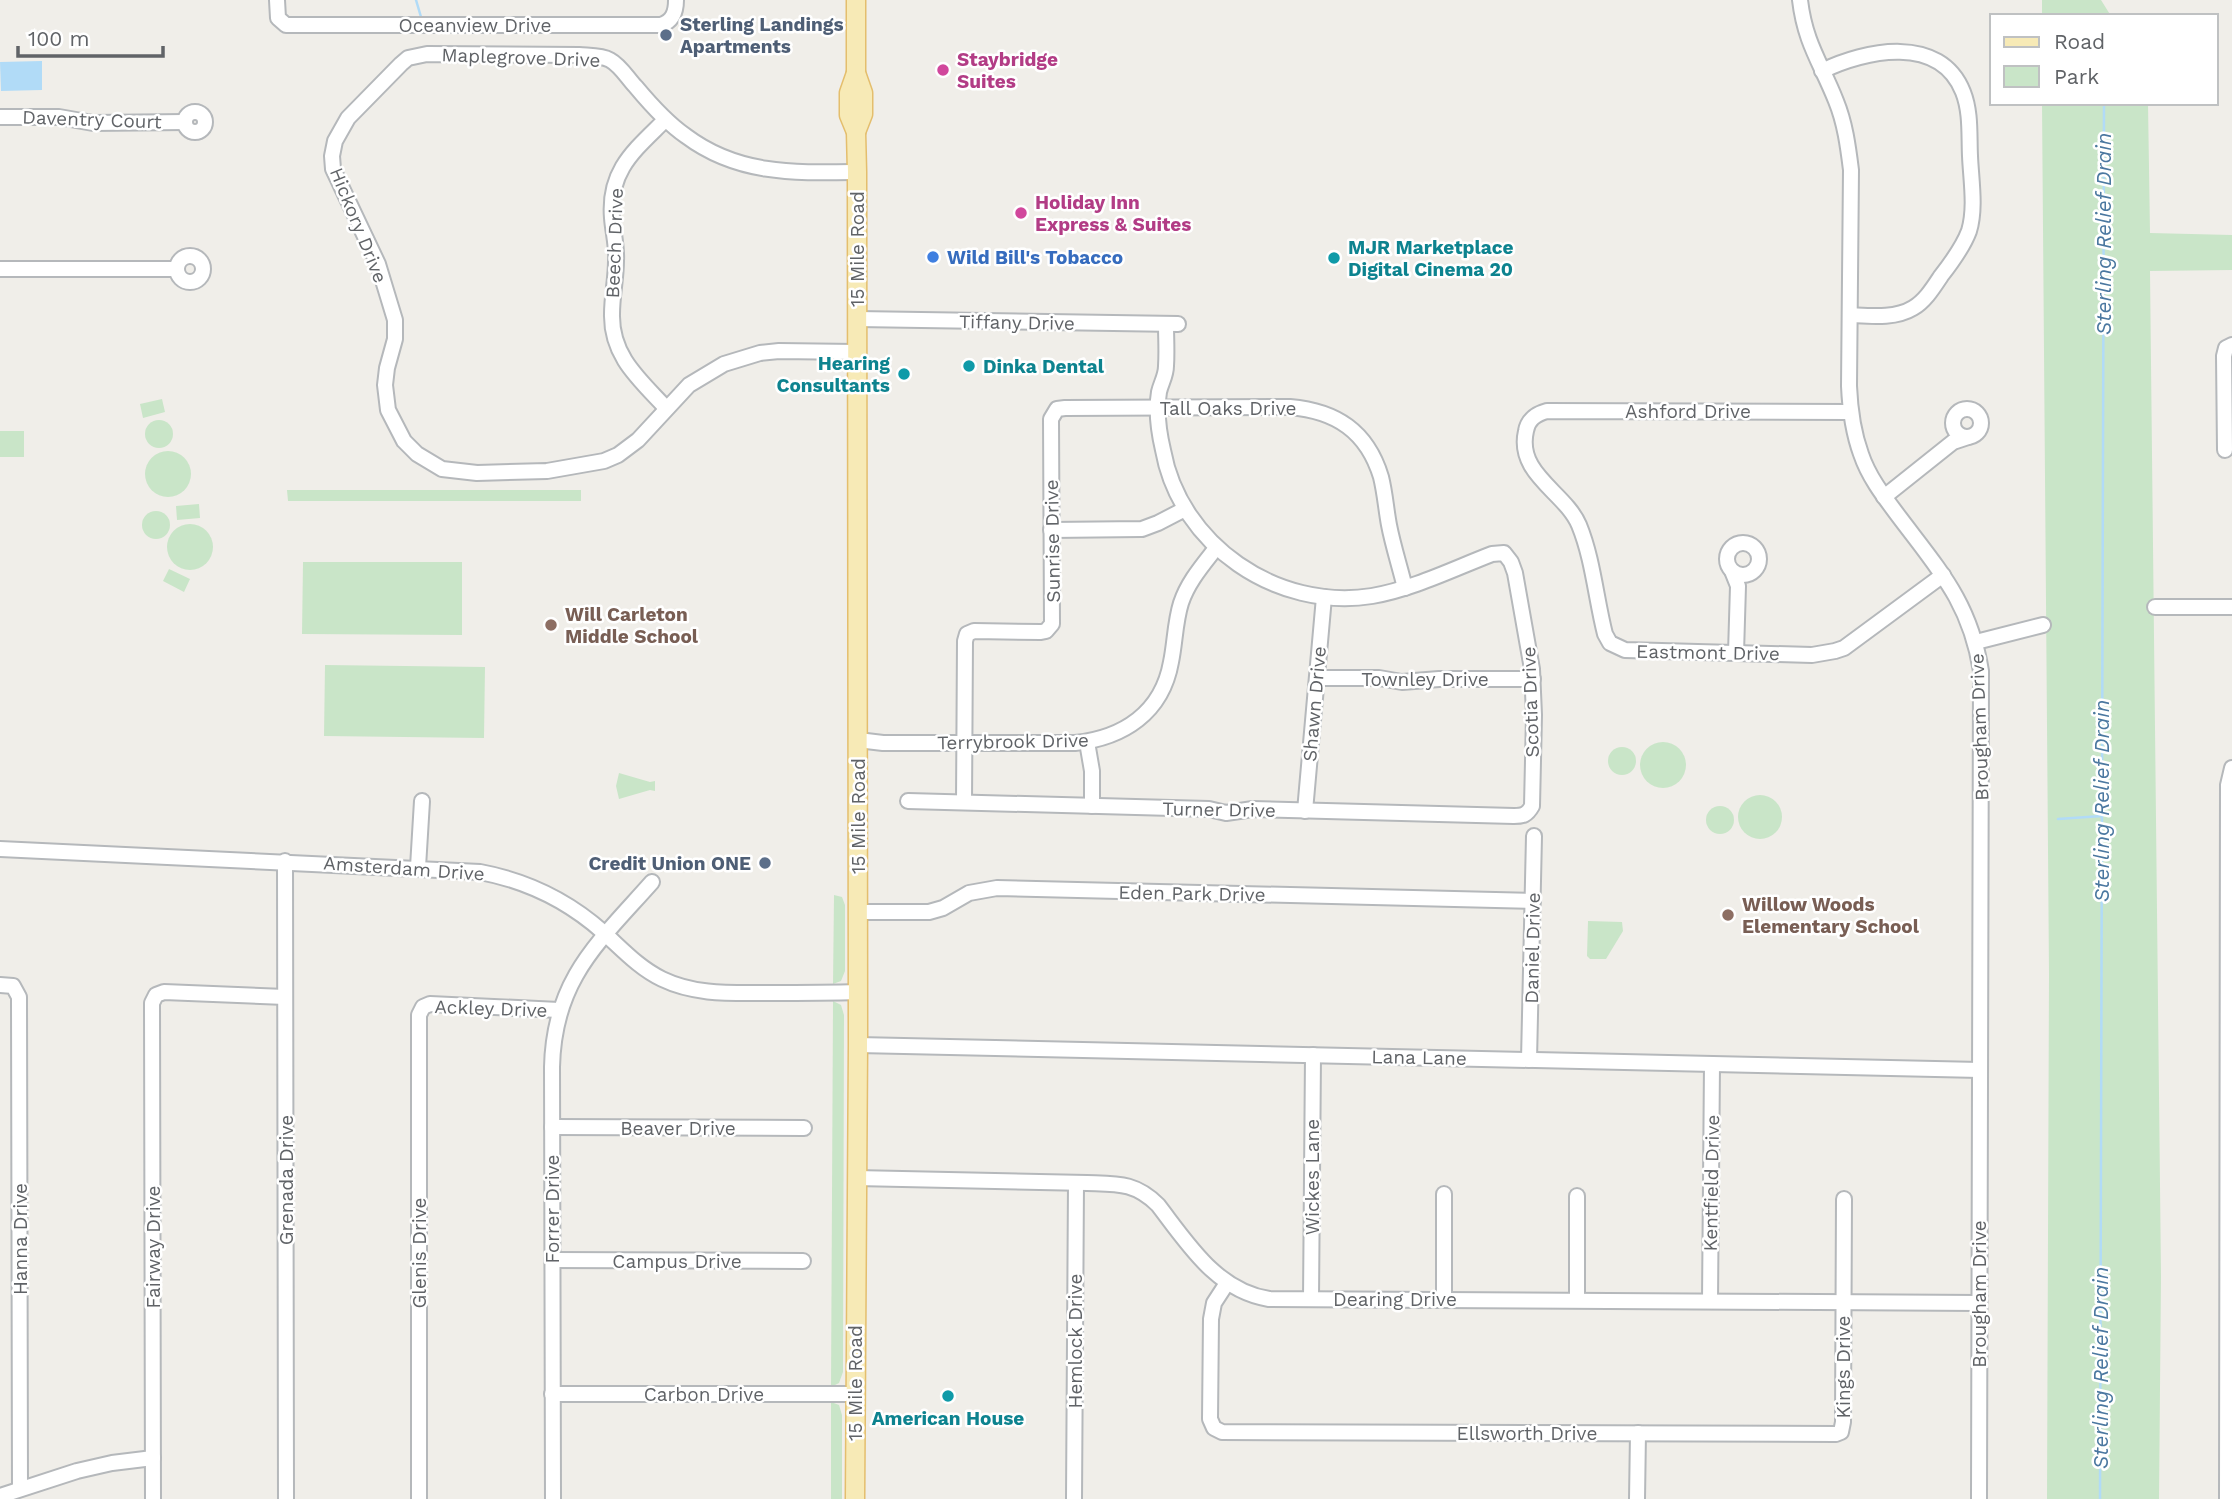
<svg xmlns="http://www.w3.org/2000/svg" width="2232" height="1499" viewBox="0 0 2232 1499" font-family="'Work Sans',sans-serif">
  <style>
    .green { fill: #c9e5c8 }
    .water { fill: #b1dbf7 }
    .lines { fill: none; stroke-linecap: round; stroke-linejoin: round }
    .stream { stroke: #b1dbf7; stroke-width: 2.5 }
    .minor-casing { stroke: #b5b8bb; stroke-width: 18 }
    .major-casing { stroke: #e4be6d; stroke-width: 21 }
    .minor { stroke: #fff; stroke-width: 14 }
    .major { stroke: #f7eab6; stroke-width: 18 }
    .service-dot { fill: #5c6f8a; stroke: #fff; stroke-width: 2.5 }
    .hotel-dot { fill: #d1479c; stroke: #fff; stroke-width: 2.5 }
    .shop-dot { fill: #3f7fe0; stroke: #fff; stroke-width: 2.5 }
    .culture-dot { fill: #0f9aa8; stroke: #fff; stroke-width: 2.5 }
    .education-dot { fill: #8d6e63; stroke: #fff; stroke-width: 2.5 }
    .labels { text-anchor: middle; stroke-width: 5; stroke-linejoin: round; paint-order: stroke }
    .service-label { font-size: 19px; font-weight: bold; fill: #4e5e75; stroke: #fff; text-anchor: start }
    .street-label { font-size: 19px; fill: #606367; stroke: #fff }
    .hotel-label { font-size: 19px; font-weight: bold; fill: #b23c85; stroke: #fff; text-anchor: start }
    .culture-label { font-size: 19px; font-weight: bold; fill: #0d838f; stroke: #fff; text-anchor: start }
    .shop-label { font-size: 19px; font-weight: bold; fill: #366cbe; stroke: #fff; text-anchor: start }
    .education-label { font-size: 19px; font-weight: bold; fill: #785e54; stroke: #fff; text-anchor: start }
    .water-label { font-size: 21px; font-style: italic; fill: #4b78a0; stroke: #fff }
  </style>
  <rect width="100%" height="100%" fill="#f0eee9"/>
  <g class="green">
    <polygon points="2042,0 2101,0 2111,16 2042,16"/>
    <polygon points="2042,103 2148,103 2150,233 2232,235 2232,270 2150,271 2161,1276 2159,1499 2047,1499 2049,974"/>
    <polygon points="162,399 165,412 143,418 140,404"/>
    <circle cx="159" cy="434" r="14"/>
    <rect x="0" y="431" width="24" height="26"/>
    <circle cx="168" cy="474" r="23"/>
    <polygon points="287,490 581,490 581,501 288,501"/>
    <polygon points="199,504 200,518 177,520 176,506"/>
    <circle cx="156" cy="525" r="14"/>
    <circle cx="190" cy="547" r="23"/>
    <polygon points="303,562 462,562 462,635 302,634"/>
    <polygon points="169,569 190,579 184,592 163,581"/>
    <polygon points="325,665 485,667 484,738 324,736"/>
    <circle cx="1663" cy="765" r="23"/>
    <circle cx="1622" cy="761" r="14"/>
    <polygon points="619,773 650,782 655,781 655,791 650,790 619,799 616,786"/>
    <circle cx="1760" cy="817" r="22"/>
    <circle cx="1720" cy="820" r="14"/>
    <polygon points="834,895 842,897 845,905 845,971 841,981 833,984"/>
    <polygon points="1588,921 1622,922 1623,931 1606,959 1590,959 1587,956"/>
    <polygon points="833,1001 841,1005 844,1015 843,1372 839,1383 831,1387"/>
    <polygon points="831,1402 839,1405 842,1415 842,1499 831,1499"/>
  </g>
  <polygon class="water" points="42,61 42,90 1,91 0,62"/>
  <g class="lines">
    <g class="stream">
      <polyline points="416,0 421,17"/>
      <polyline points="2058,819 2102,816"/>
      <polyline points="2100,1499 2104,103"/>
    </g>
    <g class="minor-casing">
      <g id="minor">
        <path d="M277 0 278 18 286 25H661C673 21 676 12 676 0"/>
        <path d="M1800 0C1805 43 1821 63 1836 101 1845 123 1848 146 1851 170L1849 386C1850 409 1853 432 1861 454 1869 478 1885 498 1900 518 1940 571 1970 603 1981 671L1979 1499"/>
        <path d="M1822 71C1865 50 1940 34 1963 92 1971 112 1969 135 1970 156 1971 180 1976 208 1969 231 1963 247 1952 262 1941 276 1933 288 1925 301 1913 308 1895 319 1870 316 1850 315"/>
        <circle cx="195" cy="122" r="10"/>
        <polyline points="0,117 59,117 93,123 185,122"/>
        <path d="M665 120C635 150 608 170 612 218 613 232 617 246 616 261 616 278 612 296 612 314 611 356 639 379 666 408"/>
        <circle cx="190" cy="269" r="13"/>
        <polyline points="0,269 176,269"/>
        <polyline points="857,319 1178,324"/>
        <path d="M856 352 779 351 760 353 724 364 689 385 638 440 618 455 604 461 547 471 477 473 442 469 417 454 404 441 388 410 385 385 387 368 395 339V320L378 264 333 169 332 156 335 141 348 118 401 64 408 58 427 54 579 55C589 56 601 55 610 60 621 66 628 79 636 87 651 105 667 123 686 136 738 175 795 173 857 172"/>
        <circle cx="1967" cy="423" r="14"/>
        <path d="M1850 412 1547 411C1536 414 1528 419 1526 431 1516 474 1565 492 1579 525 1593 559 1596 599 1605 634L1610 643 1625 650 1812 655 1835 651 1844 648 1943 575"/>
        <polyline points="2225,450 2224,356 2226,348 2232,345"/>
        <polyline points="1884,497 1953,442 1968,437"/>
        <polyline points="1051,530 1142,529 1158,523 1185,509"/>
        <circle cx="1743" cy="559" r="16"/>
        <polyline points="1732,571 1738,586 1736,653"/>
        <polyline points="2155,607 2232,607"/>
        <polyline points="1976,642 2043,625"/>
        <polyline points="1317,678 1379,678 1402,682 1439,679 1533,679"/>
        <path d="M858 740 883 743H1075C1123 738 1162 713 1171 662 1175 643 1175 622 1181 603 1188 582 1202 566 1216 548"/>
        <polyline points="1087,742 1092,771 1092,806"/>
        <path d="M908 801 1209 809 1226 813 1253 809 1514 816C1523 816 1527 815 1532 806L1534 715 1532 669 1515 573 1511 562 1504 553 1492 554C1453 569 1413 589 1372 596 1277 611 1180 545 1163 450 1159 433 1156 410 1159 392 1161 383 1166 376 1166 366 1167 352 1166 338 1166 324"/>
        <path d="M964 802 965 641 967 634 974 631 1041 632 1046 631 1052 624 1051 419 1057 409 1065 408 1290 407C1336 411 1367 431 1381 477 1385 493 1386 509 1389 525 1393 546 1400 567 1405 588"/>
        <polyline points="1305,811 1324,597"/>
        <path d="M0 849 480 872C528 881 567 900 603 932 622 949 639 968 662 979 695 995 730 993 767 993 797 993 827 993 858 992"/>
        <polyline points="285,861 286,1499"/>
        <polyline points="418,867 422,801"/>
        <polyline points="857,912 929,912 943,908 969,893 997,888 1533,901"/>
        <polyline points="0,985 13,986 19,997 20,1489"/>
        <polyline points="858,1045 1980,1070"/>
        <polyline points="1529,1060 1534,836"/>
        <polyline points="552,1127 804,1128"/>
        <path d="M856 1178 1087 1183C1117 1184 1135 1182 1158 1205 1188 1244 1217 1291 1269 1299L1979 1303"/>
        <polyline points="552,1260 803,1261"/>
        <polyline points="1227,1283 1214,1303 1211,1319 1210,1419 1214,1428 1222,1432 1836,1434 1841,1432 1843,1422 1844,1199"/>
        <polyline points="1311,1299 1313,1055"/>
        <polyline points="1444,1299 1444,1194"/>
        <polyline points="1577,1300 1577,1196"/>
        <polyline points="1710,1301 1712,1064"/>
        <polyline points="552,1394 856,1394"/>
        <polyline points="0,1496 77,1471 112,1463 153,1458"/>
        <polyline points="153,1499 152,1003 156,995 164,992 285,997"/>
        <polyline points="419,1499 419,1015 423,1007 430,1004 559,1010"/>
        <path d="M553 1499 552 1067C554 979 598 943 652 882"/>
        <polyline points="1074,1499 1076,1183"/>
        <polyline points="1637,1499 1638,1433"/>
        <polyline points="2227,1499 2228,785 2232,768"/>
      </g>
    </g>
    <g class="major-casing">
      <g id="major">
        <polyline points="856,0 856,73 863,93 863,114 856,132"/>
        <polyline points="855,1499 858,1045 857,172 856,132 849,115 849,93 856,73"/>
      </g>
    </g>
    <use href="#minor" class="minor"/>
    <use href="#major" class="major"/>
  </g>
  <g class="service-dot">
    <circle cx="666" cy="35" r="7"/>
    <circle cx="765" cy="863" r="7"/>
  </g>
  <g class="hotel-dot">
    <circle cx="943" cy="70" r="7"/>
    <circle cx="1021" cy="213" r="7"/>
  </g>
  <circle class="shop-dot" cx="933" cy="257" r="7"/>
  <g class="culture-dot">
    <circle cx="1334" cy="258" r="7"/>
    <circle cx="969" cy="366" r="7"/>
    <circle cx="904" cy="374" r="7"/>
    <circle cx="948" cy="1396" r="7"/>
  </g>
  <g class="education-dot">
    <circle cx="551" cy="625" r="7"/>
    <circle cx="1728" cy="915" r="7"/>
  </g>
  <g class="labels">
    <g class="service-label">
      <text x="680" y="31">Sterling Landings<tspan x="680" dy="22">Apartments</tspan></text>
      <text x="751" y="870" text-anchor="end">Credit Union ONE</text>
    </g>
    <g class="street-label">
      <text x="475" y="32">Oceanview Drive</text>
      <text transform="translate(521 57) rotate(2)" y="7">Maplegrove Drive</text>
      <text transform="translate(92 119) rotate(2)" y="7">Daventry Court</text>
      <text transform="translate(359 225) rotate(68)" y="7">Hickory Drive</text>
      <text transform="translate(614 243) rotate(-88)" y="7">Beech Drive</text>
      <text transform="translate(857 249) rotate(-90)" y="7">15 Mile Road</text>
      <text transform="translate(1017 322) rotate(1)" y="7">Tiffany Drive</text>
      <text x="1228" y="415">Tall Oaks Drive</text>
      <text x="1688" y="418">Ashford Drive</text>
      <text transform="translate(1052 541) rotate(-91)" y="7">Sunrise Drive</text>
      <text transform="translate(1708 652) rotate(1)" y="7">Eastmont Drive</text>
      <text x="1425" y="686">Townley Drive</text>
      <text transform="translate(1530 702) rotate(-92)" y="7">Scotia Drive</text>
      <text transform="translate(1314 704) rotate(-85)" y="7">Shawn Drive</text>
      <text transform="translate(1979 727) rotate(-92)" y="7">Brougham Drive</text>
      <text transform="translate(1013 741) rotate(-1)" y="7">Terrybrook Drive</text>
      <text transform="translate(1219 809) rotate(1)" y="7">Turner Drive</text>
      <text transform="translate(858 816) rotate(-90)" y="7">15 Mile Road</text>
      <text transform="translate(404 868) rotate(4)" y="7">Amsterdam Drive</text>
      <text transform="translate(1192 893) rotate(1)" y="7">Eden Park Drive</text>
      <text transform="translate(1532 948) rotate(-89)" y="7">Daniel Drive</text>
      <text transform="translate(491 1008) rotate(2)" y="7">Ackley Drive</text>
      <text transform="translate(1419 1057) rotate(1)" y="7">Lana Lane</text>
      <text x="678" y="1135">Beaver Drive</text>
      <text transform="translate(1312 1177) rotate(-90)" y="7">Wickes Lane</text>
      <text transform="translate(286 1180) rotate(-90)" y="7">Grenada Drive</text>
      <text transform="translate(1711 1183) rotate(-89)" y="7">Kentfield Drive</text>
      <text transform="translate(552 1209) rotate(-90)" y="7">Forrer Drive</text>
      <text transform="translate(20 1239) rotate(-90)" y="7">Hanna Drive</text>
      <text transform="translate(153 1247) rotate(-90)" y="7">Fairway Drive</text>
      <text transform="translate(419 1253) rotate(-90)" y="7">Glenis Drive</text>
      <text x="677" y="1268">Campus Drive</text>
      <text transform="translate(1979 1294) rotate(-90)" y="7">Brougham Drive</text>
      <text x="1395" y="1306">Dearing Drive</text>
      <text transform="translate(1075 1341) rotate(-90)" y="7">Hemlock Drive</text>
      <text transform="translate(1843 1367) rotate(-90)" y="7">Kings Drive</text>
      <text transform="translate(855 1383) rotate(-90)" y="7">15 Mile Road</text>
      <text x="704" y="1401">Carbon Drive</text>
      <text x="1527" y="1440">Ellsworth Drive</text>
    </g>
    <g class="hotel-label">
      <text x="957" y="66">Staybridge<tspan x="957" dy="22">Suites</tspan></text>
      <text x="1035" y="209">Holiday Inn<tspan x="1035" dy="22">Express &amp; Suites</tspan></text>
    </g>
    <g class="culture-label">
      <text x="1348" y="254">MJR Marketplace<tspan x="1348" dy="22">Digital Cinema 20</tspan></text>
      <text x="890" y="370" text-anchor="end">Hearing<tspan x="890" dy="22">Consultants</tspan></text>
      <text x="983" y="373">Dinka Dental</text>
      <text x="948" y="1425" text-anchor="middle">American House</text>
    </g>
    <g class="shop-label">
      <text x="947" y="264">Wild Bill's Tobacco</text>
    </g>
    <g class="education-label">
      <text x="565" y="621">Will Carleton<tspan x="565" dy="22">Middle School</tspan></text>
      <text x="1742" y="911">Willow Woods<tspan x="1742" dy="22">Elementary School</tspan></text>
    </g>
    <g class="water-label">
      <text transform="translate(2104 234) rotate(-90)" y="7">Sterling Relief Drain</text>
      <text transform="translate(2102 801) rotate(-90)" y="7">Sterling Relief Drain</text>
      <text transform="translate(2101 1368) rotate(-90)" y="7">Sterling Relief Drain</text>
    </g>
  </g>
  <rect x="1990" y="14" width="228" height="91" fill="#ffffff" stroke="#bfc1c2" stroke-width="2"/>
  <rect x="2004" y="37" width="35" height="10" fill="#f7eab6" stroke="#bfc1c2" stroke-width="2"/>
  <text x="2054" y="49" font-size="21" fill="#606367">Road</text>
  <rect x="2004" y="66" width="35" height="21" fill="#c9e5c8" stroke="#bfc1c2" stroke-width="2"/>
  <text x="2054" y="84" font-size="21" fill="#606367">Park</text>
  <path d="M18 46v10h145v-10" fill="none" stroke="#606367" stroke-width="3.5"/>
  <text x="28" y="46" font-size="21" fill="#606367" stroke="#ffffff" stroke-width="5" paint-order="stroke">100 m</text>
</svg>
